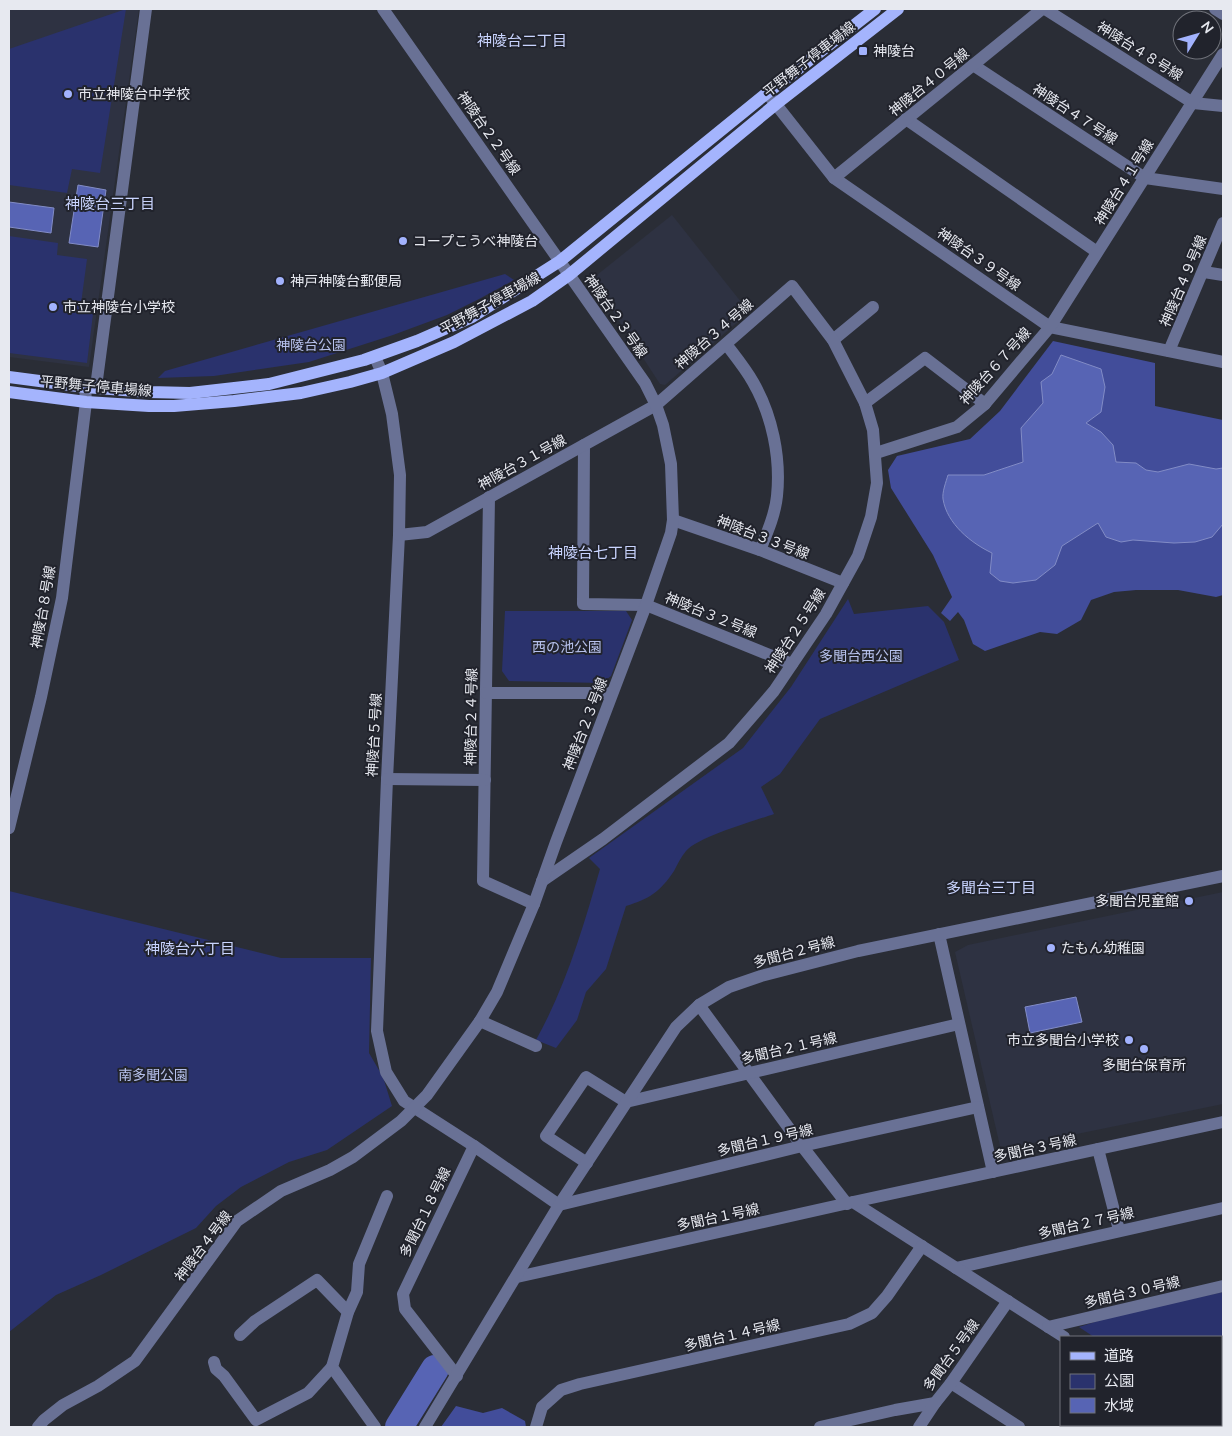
<svg xmlns="http://www.w3.org/2000/svg" width="1232" height="1436" viewBox="0 0 1232 1436" font-family="Mulish,'Noto Sans JP',sans-serif">
  <style>
    .built { fill: #2e3242 }
    .green { fill: #2a326d }
    .forest { fill: #424d9a }
    .water { fill: #5764b4; stroke: #828cc6 }
    .lines { fill: none; stroke-linecap: round; stroke-linejoin: round }
    .river { stroke: #5764b4; stroke-width: 28 }
    .minor { stroke: #697195; stroke-width: 12 }
    .major { stroke: #a4b4fd; stroke-width: 12 }
    .poi-dot { fill: #a2b2fd; stroke: #21232c; stroke-width: 2 }
    .labels { text-anchor: middle; stroke-width: 4; stroke-linejoin: round; paint-order: stroke }
    .poi-label { font-size: 14px; fill: #e7e9f0; stroke: #21232c; text-anchor: start }
    .street-label { font-size: 14px; fill: #e7e9f0; stroke: #21232c }
    .park-label { font-size: 14px; fill: #b6c1ec; stroke: #21232c }
    .neighbourhood-label { font-size: 15px; fill: #c9d4fe; stroke: #21232c }
  </style>
  <rect width="100%" height="100%" fill="#2a2d36"/>
  <g class="built">
    <polygon points="9,9 139,9 89,367 9,357"/>
    <polygon points="672,215 749,312 665,385 660,384 595,284 597,275"/>
    <polygon points="1223,892 1223,1104 1013,1147 1000,1146 955,952 968,945"/>
  </g>
  <g class="green">
    <polygon points="126,9 100,173 72,169 67,193 9,185 9,49"/>
    <polygon points="9,236 58,243 57,255 87,259 80,311 93,314 87,363 9,353"/>
    <polygon points="505,274 514,280 479,299 447,315 393,335 309,362 214,376 158,378 165,371"/>
    <path d="M848 599 854 614 928 606 944 622 959 660 820 719 780 774 761 787 774 814C754 821 698 837 686 851 681 857 677 865 674 871 660 892 649 899 626 906L606 969 586 992 577 1020 556 1048 536 1040C566 986 583 928 600 869L589 858 743 748 791 687Z"/>
    <polygon points="505,611 626,611 632,620 611,676 602,683 509,681 502,671"/>
    <polygon points="9,891 281,958 371,958 369,1053 383,1077 392,1106 327,1150 289,1162 241,1187 216,1206 196,1228 101,1275 56,1295 9,1332"/>
    <polygon points="1223,1292 1223,1396 1221,1397 1221,1337 1094,1337 1079,1327 1123,1313"/>
  </g>
  <g class="forest">
    <polygon points="1053,341 1155,363 1155,406 1223,420 1223,595 1216,597 1178,590 1136,590 1114,592 1091,600 1081,620 1057,634 1040,632 985,651 973,644 964,620 958,612 950,621 941,613 952,597 933,555 891,488 888,470 897,456 970,439 1000,411"/>
    <polygon points="456,1406 483,1413 502,1408 525,1421 526,1427 441,1427"/>
  </g>
  <g class="water">
    <polygon points="78,185 106,190 98,247 69,243"/>
    <polygon points="9,202 54,208 51,233 9,227"/>
    <path d="M1061 355 1101 369 1105 387 1101 412 1086 423 1101 432 1113 445 1116 462 1136 463 1146 470 1158 472 1189 464 1216 469 1223 468V524L1212 537 1195 542 1174 543 1133 540 1121 542 1106 537 1098 523 1062 546 1055 565 1036 580 1013 583 1000 581 990 573 992 553C971 543 947 524 943 499 942 492 946 482 948 475H984L1023 462 1021 428 1043 403 1041 382 1052 374Z"/>
    <polygon points="1076,997 1082,1022 1030,1033 1025,1007"/>
  </g>
  <g class="lines">
    <polyline class="river" points="399,1427 435,1369"/>
    <g class="minor">
      <polyline points="1045,9 1193,103 1223,106"/>
      <polyline points="1215,9 1223,14"/>
      <polyline points="973,65 1145,178 1223,189"/>
      <polyline points="767,93 834,178 1050,327 1223,362"/>
      <polyline points="906,119 1097,252"/>
      <polyline points="834,178 1042,9"/>
      <polyline points="1204,272 1223,275"/>
      <polyline points="833,340 873,307"/>
      <path d="M726 344C735 356 745 368 753 382 772 415 781 457 777 496 775 515 767 533 760 550"/>
      <polyline points="1169,351 1223,223"/>
      <polyline points="375,357 382,373 392,414 400,475 399,535 387,779 377,1031 386,1072 404,1101 474,1146"/>
      <polyline points="96,387 146,9"/>
      <polyline points="865,403 925,358 985,404"/>
      <polyline points="584,445 583,604 646,605 792,664"/>
      <polyline points="876,453 957,427 985,404 1050,327 1223,54"/>
      <polyline points="489,497 483,881 534,904"/>
      <polyline points="673,520 760,550 843,583"/>
      <polyline points="399,535 427,532 656,405 792,286 833,340 865,403 873,430 877,483 871,517 858,556 826,614 774,691 729,743 603,839 542,881"/>
      <polyline points="486,693 612,693"/>
      <polyline points="387,779 485,780"/>
      <polyline points="9,828 41,697 62,598 86,402 85,387"/>
      <polyline points="939,934 993,1172"/>
      <polyline points="699,1005 802,1146 847,1204"/>
      <polyline points="480,1021 536,1046"/>
      <polyline points="1098,1149 1119,1230"/>
      <polyline points="587,1163 546,1136 586,1077 626,1102 959,1024"/>
      <polyline points="853,1202 1223,1122"/>
      <polyline points="956,1268 1223,1208"/>
      <polyline points="517,1277 853,1202 1064,1337"/>
      <polyline points="1048,1327 1223,1286"/>
      <polyline points="240,1335 255,1321 317,1280 348,1312"/>
      <polyline points="214,1362 216,1369 224,1376 256,1420 308,1393 332,1367"/>
      <polyline points="457,1376 405,1309 403,1294 474,1146 559,1205 802,1146 978,1107"/>
      <polyline points="951,1383 1019,1427"/>
      <polyline points="1192,1425 1196,1427"/>
      <polyline points="38,1427 44,1420 63,1405 98,1386 135,1361 237,1221 281,1191 330,1170 353,1157 401,1121 427,1095 480,1021 497,992 534,904 556,842 646,605 671,533 673,520 671,464 663,425 656,405 645,383 383,9"/>
      <polyline points="375,1427 332,1367 348,1312 357,1292 359,1264 387,1196"/>
      <polyline points="425,1427 559,1205 676,1027 699,1005 729,987 761,976 858,951 1223,876"/>
      <polyline points="536,1427 542,1407 561,1390 580,1384 849,1324 872,1313 887,1296 922,1246"/>
      <polyline points="820,1427 895,1410 935,1403"/>
      <polyline points="919,1427 935,1403 951,1383 1008,1301"/>
      <polyline points="1108,1427 1110,1425"/>
    </g>
    <g class="major">
      <polyline points="9,377 85,387 149,392 190,393 269,384 364,360 417,341 472,317 560,261 767,93 875,9"/>
      <polyline points="9,392 86,402 149,406 174,406 234,401 301,393 350,382 382,373 454,342 532,301 569,275 776,104 898,9"/>
    </g>
  </g>
  <g class="poi-dot">
    <rect x="858" y="46" width="10" height="10" rx="2.5"/>
    <circle cx="68" cy="94" r="5"/>
    <circle cx="403" cy="241" r="5"/>
    <circle cx="280" cy="281" r="5"/>
    <circle cx="53" cy="307" r="5"/>
    <circle cx="1189" cy="901" r="5"/>
    <circle cx="1051" cy="948" r="5"/>
    <circle cx="1129" cy="1040" r="5"/>
    <circle cx="1144" cy="1049" r="5"/>
  </g>
  <g class="labels">
    <g class="poi-label">
      <text x="873" y="56">神陵台</text>
      <text x="78" y="99">市立神陵台中学校</text>
      <text x="413" y="246">コープこうべ神陵台</text>
      <text x="290" y="286">神戸神陵台郵便局</text>
      <text x="63" y="312">市立神陵台小学校</text>
      <text x="1179" y="906" text-anchor="end">多聞台児童館</text>
      <text x="1061" y="953">たもん幼稚園</text>
      <text x="1119" y="1045" text-anchor="end">市立多聞台小学校</text>
      <text x="1144" y="1070" text-anchor="middle">多聞台保育所</text>
    </g>
    <g class="street-label">
      <text transform="translate(1140 51) rotate(32)" y="5">神陵台４８号線</text>
      <text transform="translate(809 59) rotate(-38)" y="5">平野舞子停車場線</text>
      <text transform="translate(929 82) rotate(-39)" y="5">神陵台４０号線</text>
      <text transform="translate(1075 114) rotate(33)" y="5">神陵台４７号線</text>
      <text transform="translate(489 133) rotate(55)" y="5">神陵台２２号線</text>
      <text transform="translate(1124 182) rotate(-58)" y="5">神陵台４１号線</text>
      <text transform="translate(979 259) rotate(35)" y="5">神陵台３９号線</text>
      <text transform="translate(1183 281) rotate(-67)" y="5">神陵台４９号線</text>
      <text transform="translate(490 303) rotate(-29)" y="5">平野舞子停車場線</text>
      <text transform="translate(616 316) rotate(55)" y="5">神陵台２３号線</text>
      <text transform="translate(714 334) rotate(-41)" y="5">神陵台３４号線</text>
      <text transform="translate(995 366) rotate(-48)" y="5">神陵台６７号線</text>
      <text transform="translate(96 386) rotate(5)" y="5">平野舞子停車場線</text>
      <text transform="translate(522 462) rotate(-29)" y="5">神陵台３１号線</text>
      <text transform="translate(763 537) rotate(21)" y="5">神陵台３３号線</text>
      <text transform="translate(43 607) rotate(-80)" y="5">神陵台８号線</text>
      <text transform="translate(711 615) rotate(22)" y="5">神陵台３２号線</text>
      <text transform="translate(795 631) rotate(-57)" y="5">神陵台２５号線</text>
      <text transform="translate(471 717) rotate(-89)" y="5">神陵台２４号線</text>
      <text transform="translate(585 724) rotate(-69)" y="5">神陵台２３号線</text>
      <text transform="translate(374 735) rotate(-87)" y="5">神陵台５号線</text>
      <text transform="translate(794 952) rotate(-15)" y="5">多聞台２号線</text>
      <text transform="translate(789 1048) rotate(-13)" y="5">多聞台２１号線</text>
      <text transform="translate(765 1140) rotate(-13)" y="5">多聞台１９号線</text>
      <text transform="translate(1035 1148) rotate(-12)" y="5">多聞台３号線</text>
      <text transform="translate(425 1212) rotate(-64)" y="5">多聞台１８号線</text>
      <text transform="translate(718 1217) rotate(-12)" y="5">多聞台１号線</text>
      <text transform="translate(1086 1223) rotate(-13)" y="5">多聞台２７号線</text>
      <text transform="translate(203 1246) rotate(-53)" y="5">神陵台４号線</text>
      <text transform="translate(1132 1292) rotate(-13)" y="5">多聞台３０号線</text>
      <text transform="translate(732 1335) rotate(-13)" y="5">多聞台１４号線</text>
      <text transform="translate(951 1355) rotate(-54)" y="5">多聞台５号線</text>
    </g>
    <g class="park-label">
      <text x="311" y="350">神陵台公園</text>
      <text x="567" y="652">西の池公園</text>
      <text x="861" y="661">多聞台西公園</text>
      <text x="153" y="1080">南多聞公園</text>
    </g>
    <g class="neighbourhood-label">
      <text x="522" y="46">神陵台二丁目</text>
      <text x="110" y="209">神陵台三丁目</text>
      <text x="593" y="558">神陵台七丁目</text>
      <text x="991" y="893">多聞台三丁目</text>
      <text x="190" y="954">神陵台六丁目</text>
    </g>
  </g>
  <rect width="1232" height="1436" fill="none" stroke="#e7e9f0" stroke-width="20"/>
  <rect x="1060" y="1336" width="162" height="90" fill="#21232c" stroke="#70727a"/>
  <rect x="1070" y="1352" width="25" height="8" fill="#a4b4fd" stroke="#70727a"/>
  <text x="1104" y="1361" font-size="15" fill="#e7e9f0">道路</text>
  <rect x="1070" y="1374" width="25" height="15" fill="#2a326d" stroke="#70727a"/>
  <text x="1104" y="1386" font-size="15" fill="#e7e9f0">公園</text>
  <rect x="1070" y="1398" width="25" height="15" fill="#5764b4" stroke="#70727a"/>
  <text x="1104" y="1411" font-size="15" fill="#e7e9f0">水域</text>
  <g transform="translate(1197 35) rotate(53)"><circle r="24" fill="#21232c" stroke="#70727a"/>
  <path d="M0-4L9 19L0 12L-9 19Z" fill="#a2b2fd"/>
  <text y="-8" font-size="14" font-weight="bold" text-anchor="middle" fill="#e7e9f0">N</text>
  </g>
</svg>
